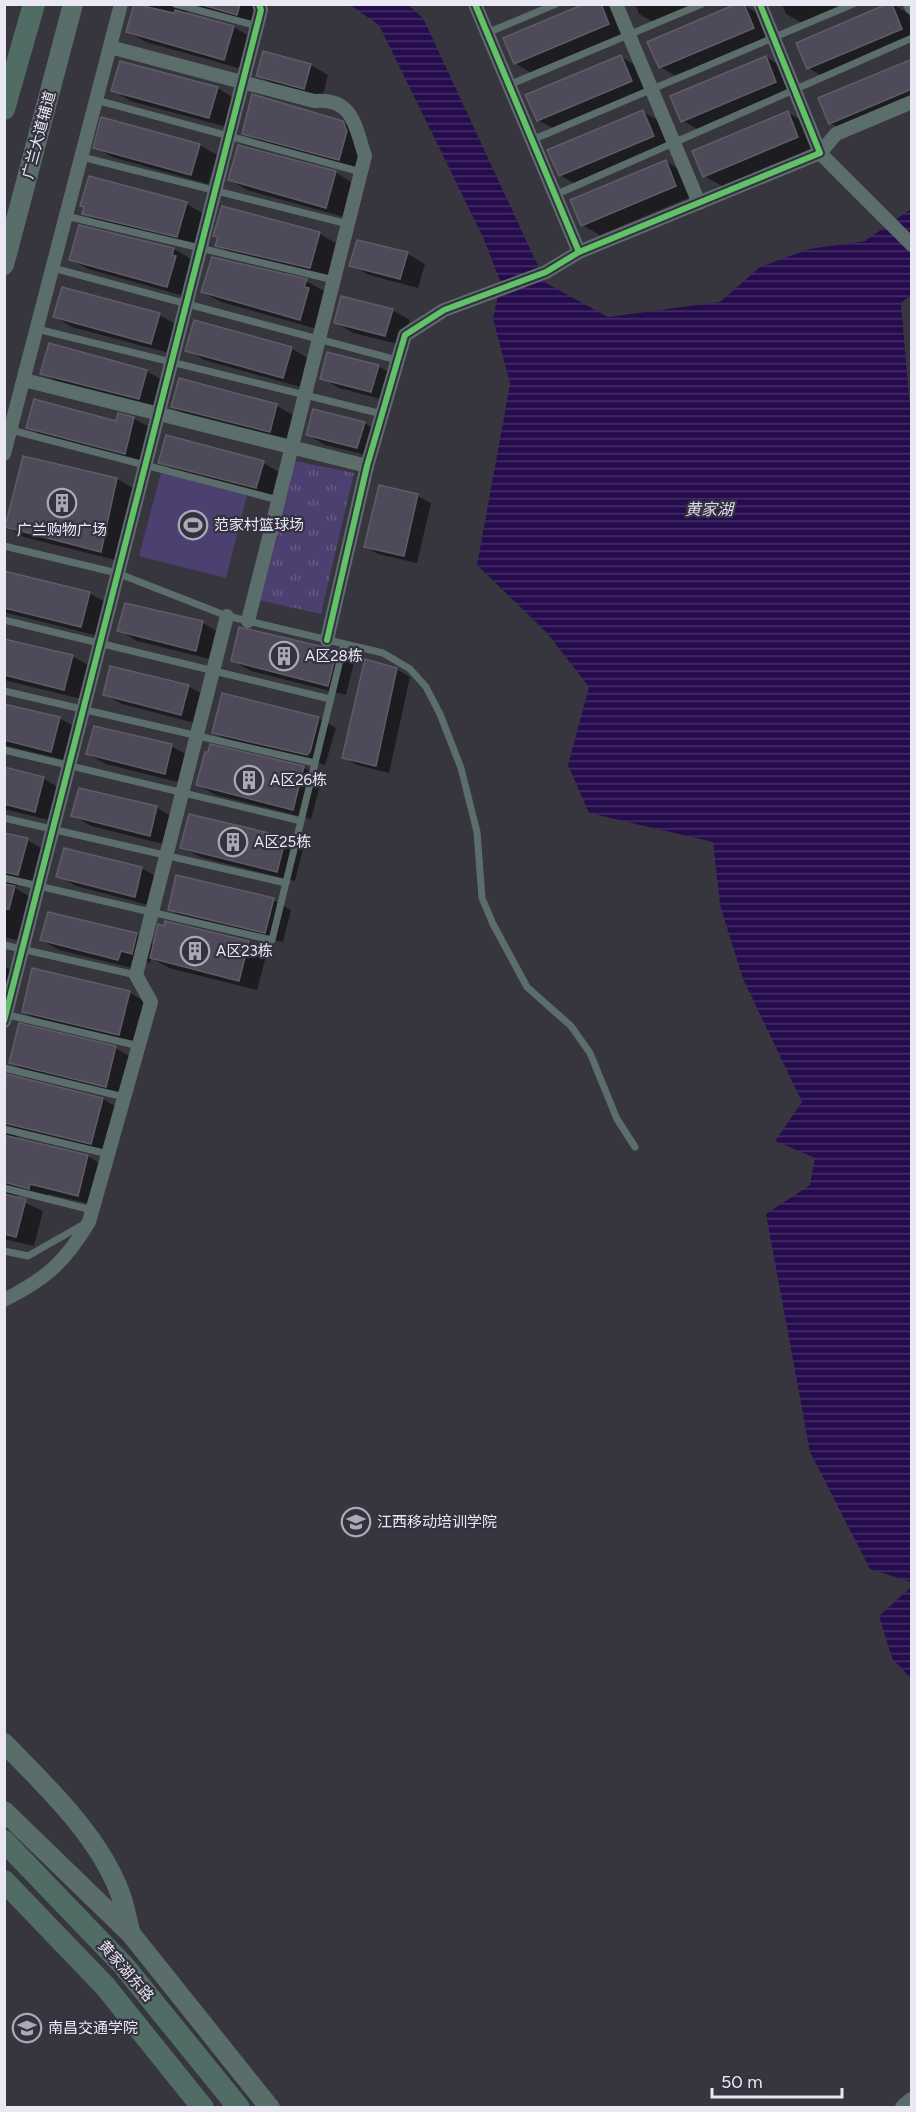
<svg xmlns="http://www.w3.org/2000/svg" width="916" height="2112" viewBox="0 0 916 2112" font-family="Figtree,'Noto Sans SC',sans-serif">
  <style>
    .grass { fill: url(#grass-tufts) }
    .pitch { fill: #4c4071 }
    .water { fill: url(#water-rules) }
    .shadow { fill: #0007 }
    .building { fill: #4e4a5a; stroke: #5e5d65; stroke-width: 1.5 }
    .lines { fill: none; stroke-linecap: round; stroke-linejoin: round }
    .lane { stroke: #5b6e6b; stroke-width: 7 }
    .street { stroke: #5b6e6b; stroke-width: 14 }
    .secondary { stroke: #596e6a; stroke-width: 20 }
    .primary { stroke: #516c65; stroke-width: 22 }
    .cycleway-casing { stroke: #343241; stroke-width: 10 }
    .cycleway { stroke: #61c268; stroke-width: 6 }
    .labels { text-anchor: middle; stroke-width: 4.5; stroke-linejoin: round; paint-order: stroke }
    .street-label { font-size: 15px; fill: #eae8f3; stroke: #343241 }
    .poi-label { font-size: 15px; fill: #eae8f3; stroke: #343241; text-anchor: start }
    .water-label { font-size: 16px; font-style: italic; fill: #dddaef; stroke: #343241 }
  </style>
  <defs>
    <pattern id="grass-tufts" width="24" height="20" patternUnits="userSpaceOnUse" patternTransform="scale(1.5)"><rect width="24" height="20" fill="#4c4071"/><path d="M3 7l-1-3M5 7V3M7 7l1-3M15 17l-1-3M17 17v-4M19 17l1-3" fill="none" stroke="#665c86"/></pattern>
    <pattern id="water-rules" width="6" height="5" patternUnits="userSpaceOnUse" patternTransform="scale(1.5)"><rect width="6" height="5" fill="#260c4d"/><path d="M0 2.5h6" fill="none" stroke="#462f67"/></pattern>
  </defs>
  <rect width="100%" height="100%" fill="#37363e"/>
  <polygon class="grass" points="295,461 354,473 321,614 259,600"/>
  <polygon class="pitch" points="161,473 247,495 226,578 139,556"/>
  <g class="water">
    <polygon points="350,5 408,5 423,18 546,283 608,317 720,302 760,267 809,249 865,241 911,209 911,295 901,303 912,432 911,1582 870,1569 810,1452 766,1214 810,1185 815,1158 775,1141 802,1102 743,979 720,905 713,842 589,813 568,765 589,687 547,633 477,565 510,384 493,318 501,283 483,237 379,25"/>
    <polygon points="911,1587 911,1679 892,1658 879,1616"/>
  </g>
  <g class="shadow">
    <polygon points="136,4 261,4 255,24 195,8 187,12 188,15 234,27 251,37 242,69 146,42 128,32"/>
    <polygon points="587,4 607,4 616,10 626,34 533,74 515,63"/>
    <polygon points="635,4 704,4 657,24 639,14"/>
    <polygon points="740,4 761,14 771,38 678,77 660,67"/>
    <polygon points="782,4 850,4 804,24 786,14"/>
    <polygon points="892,4 909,14 912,42 826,78 808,68"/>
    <polygon points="264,52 311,65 328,75 322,98 276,86 258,76"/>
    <polygon points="621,57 639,67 649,91 556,130 538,120"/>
    <polygon points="766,57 783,67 793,92 700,131 682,120"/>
    <polygon points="912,60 912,106 848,133 830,123"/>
    <polygon points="121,63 218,88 235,99 227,127 130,101 113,90"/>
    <polygon points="253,96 342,122 361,133 357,169 261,143 243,133"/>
    <polygon points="643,112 661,122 671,146 577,185 560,175"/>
    <polygon points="787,112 805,123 815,147 722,186 704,176"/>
    <polygon points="199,145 217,155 208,184 112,157 95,147"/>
    <polygon points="666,161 683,172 693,196 600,235 582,225"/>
    <polygon points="335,172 353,183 344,217 247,190 230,180"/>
    <polygon points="90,178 187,204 204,214 195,246 101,223 84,213"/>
    <polygon points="80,227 174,249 191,259 184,296 88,269 70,259"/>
    <polygon points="320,234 337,244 328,278 234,255 217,245 219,238 215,235"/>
    <polygon points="358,241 408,254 425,264 418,288 369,275 351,265"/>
    <polygon points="306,281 324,291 322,298 326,300 317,329 221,302 203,292"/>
    <polygon points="392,310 410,320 402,345 353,333 335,322"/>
    <polygon points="159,315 177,325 169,353 72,327 55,317"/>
    <polygon points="291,348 309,359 301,387 204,360 187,350"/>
    <polygon points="378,366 396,376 389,401 339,388 322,378"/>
    <polygon points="146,371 164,381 156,408 59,383 42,373"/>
    <polygon points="180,380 277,406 295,416 287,441 190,417 172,407"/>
    <polygon points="133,418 151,428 142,463 45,438 28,427 117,423"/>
    <polygon points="364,423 382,433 375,457 325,445 308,435"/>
    <polygon points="24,458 117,479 135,489 119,561 24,537 7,527"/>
    <polygon points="160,462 263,463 281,473 274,498 177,472"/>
    <polygon points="417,496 431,503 417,563 378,554 365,546"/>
    <polygon points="4,573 89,593 107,603 98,636 4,612"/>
    <polygon points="126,605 203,623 220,633 214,660 137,641 119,630"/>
    <polygon points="4,640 72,656 90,666 82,699 4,680"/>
    <polygon points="336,652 354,662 346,695 251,671 233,661"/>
    <polygon points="396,669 410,677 389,773 357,765 343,757"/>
    <polygon points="188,686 206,696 199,724 122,704 104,694"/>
    <polygon points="223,695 319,718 336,728 325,765 232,743 214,733"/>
    <polygon points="4,705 59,718 77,728 69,761 4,745"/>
    <polygon points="171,746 189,756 182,783 106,764 88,754"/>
    <polygon points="211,746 304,768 322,778 311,819 216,795 198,785"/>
    <polygon points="4,769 43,778 61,789 53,821 4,809"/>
    <polygon points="156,807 174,818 167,845 91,826 73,815"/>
    <polygon points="4,834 27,840 45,850 36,885 21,882 15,888 32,898 25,942 4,937"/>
    <polygon points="286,838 303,849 295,881 200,857 182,847"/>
    <polygon points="141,868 159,878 152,906 76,886 58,876"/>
    <polygon points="273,900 291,910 283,942 187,920 169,909"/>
    <polygon points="49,914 137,934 155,945 166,923 249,942 267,952 257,990 169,968 151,958 150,963 138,960 136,969 59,950 42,940"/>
    <polygon points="4,966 15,972 4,1012"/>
    <polygon points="129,992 147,1003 136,1044 41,1022 23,1012"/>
    <polygon points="115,1048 133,1058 124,1096 28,1073 11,1063"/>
    <polygon points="7,1076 103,1099 120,1109 109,1153 24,1133 16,1137 88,1156 105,1167 95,1205 48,1194 47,1198 21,1192 15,1198 43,1211 34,1246 4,1239 4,1088"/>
  </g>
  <g class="building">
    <polygon points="134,4 174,13 175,10 234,26 224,60 126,32"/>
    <polygon points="199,4 240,4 237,15"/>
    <polygon points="584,4 601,4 609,24 514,64 503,38"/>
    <polygon points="736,4 744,4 754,28 659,68 647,42"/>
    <polygon points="887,4 892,4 902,29 807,69 796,43"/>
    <polygon points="263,51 311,64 304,89 256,76"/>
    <polygon points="621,55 632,81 537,121 525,95"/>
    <polygon points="766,56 776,82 681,122 670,96"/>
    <polygon points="912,59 912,89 829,124 818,98"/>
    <polygon points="120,61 218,87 209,118 111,91"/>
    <polygon points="252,94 343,121 347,131 339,160 242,134"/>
    <polygon points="643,110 654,136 559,176 547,150"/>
    <polygon points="788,111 798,137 703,177 692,151"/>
    <polygon points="101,117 200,144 191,175 93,148"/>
    <polygon points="238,145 336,171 326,208 228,180"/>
    <polygon points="666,160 676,186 581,226 570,200"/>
    <polygon points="89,176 187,202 177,237 82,214 84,207 80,206"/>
    <polygon points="222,206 320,232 310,268 215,246 218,237 213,236"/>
    <polygon points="79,225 174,248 172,255 176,256 167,287 69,260"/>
    <polygon points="357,240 408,252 400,279 349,266"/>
    <polygon points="212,257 307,279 304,287 309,288 300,320 201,292"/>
    <polygon points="62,287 160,313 151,344 53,317"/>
    <polygon points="341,296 393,309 385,336 334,323"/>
    <polygon points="194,320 292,347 283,378 185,351"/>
    <polygon points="49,343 147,370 139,399 40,374"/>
    <polygon points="327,352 379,365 371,392 320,379"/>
    <polygon points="179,378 277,404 270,432 171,407"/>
    <polygon points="34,399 116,421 118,413 134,417 125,454 26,428"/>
    <polygon points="313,409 365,422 357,448 306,435"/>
    <polygon points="166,435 264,461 256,488 158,463"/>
    <polygon points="23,456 117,478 101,552 5,527"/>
    <polygon points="379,485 418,494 404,556 364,547"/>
    <polygon points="4,571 90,592 81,627 4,608"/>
    <polygon points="125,603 203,621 196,651 117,631"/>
    <polygon points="239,627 337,650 328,686 231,661"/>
    <polygon points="4,639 73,655 64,690 4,675"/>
    <polygon points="365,659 397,668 376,766 342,758"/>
    <polygon points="110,666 189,685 181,715 103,695"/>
    <polygon points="222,693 319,717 310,752 307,755 212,733"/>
    <polygon points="4,704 60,717 51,752 4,740"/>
    <polygon points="94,726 172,744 165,774 86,754"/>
    <polygon points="210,744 304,766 293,810 196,785 205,752 208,752"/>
    <polygon points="4,767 44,777 35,812 4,804"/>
    <polygon points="79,788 157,806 150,836 71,816"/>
    <polygon points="189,814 286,837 277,872 180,848"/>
    <polygon points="4,833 28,838 18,875 4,872"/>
    <polygon points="64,848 142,867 135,897 56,877"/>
    <polygon points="176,875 274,898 265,933 168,910"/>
    <polygon points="4,884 15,886 9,909 4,909"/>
    <polygon points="48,912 137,933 132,954 121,951 118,960 40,940"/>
    <polygon points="165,921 249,941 239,981 150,958 158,924 164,926"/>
    <polygon points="32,968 130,991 119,1035 22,1012"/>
    <polygon points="19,1023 116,1046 106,1087 9,1063"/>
    <polygon points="6,1074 103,1098 91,1144 4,1123"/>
    <polygon points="4,1135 88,1155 78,1196 30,1184 29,1189 4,1182"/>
    <polygon points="4,1194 26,1199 16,1237 4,1234"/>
  </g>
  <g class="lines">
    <g class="lane">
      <polyline points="175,4 257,26"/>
      <polyline points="487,33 556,4"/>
      <polyline points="509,85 702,4"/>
      <polyline points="96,100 361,172"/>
      <polyline points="532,140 853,4"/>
      <polyline points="82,157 348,224"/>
      <polyline points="555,195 912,38"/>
      <polyline points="66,216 334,280"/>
      <polyline points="53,268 397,360"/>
      <polyline points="37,329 382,414"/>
      <polyline points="11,430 278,500"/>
      <polyline points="4,546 117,573 227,616 383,653 410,669 426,687 440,714 461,768 477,832 482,898 493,924 527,987 571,1026 590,1053 617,1119 635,1147"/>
      <polyline points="4,620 330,699"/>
      <polyline points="4,691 315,763"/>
      <polyline points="4,750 301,821"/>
      <polyline points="4,818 286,883"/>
      <polyline points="4,878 272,940 344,644"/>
      <polyline points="4,945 136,975"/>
      <polyline points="4,1014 139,1046"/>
      <polyline points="4,1068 124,1097"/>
      <polyline points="4,1129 108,1154"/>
      <polyline points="4,1188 92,1210"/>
      <polyline points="4,1251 28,1256 84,1224"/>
    </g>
    <g class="street">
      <polyline points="475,4 579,252 820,153 760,4"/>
      <polyline points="616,4 699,203"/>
      <polyline points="910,4 912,8"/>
      <path d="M110 47 314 101C353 97 355 126 365 156L248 621"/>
      <polyline points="912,102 836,134 820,153 912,245"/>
      <polyline points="24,380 367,466"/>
      <polyline points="4,454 121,4"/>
      <polyline points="327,640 367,466 405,335 444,310 546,272 579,252"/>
      <polyline points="4,1021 261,10 259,4"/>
      <path d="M4 1300C46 1279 65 1262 89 1222L151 1002 136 975 227 616"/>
    </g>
    <g class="secondary">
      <polyline points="4,265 73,4"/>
      <path d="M4 1743C46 1786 99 1836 120 1893 125 1906 127 1921 131 1934"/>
      <polyline points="4,1811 131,1934 270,2108"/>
      <polyline points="905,2108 912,2102"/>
    </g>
    <g class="primary">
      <polyline points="4,109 34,4"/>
      <polyline points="4,1841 124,1966 239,2108"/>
      <polyline points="4,1881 105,1986 203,2108"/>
    </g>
    <g class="cycleway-casing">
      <g id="cycleway">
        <polyline points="475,4 579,252 820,153 760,4"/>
        <polyline points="327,640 367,466 405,335 444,310 546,272 579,252"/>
        <polyline points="4,1021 261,10 259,4"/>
      </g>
    </g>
    <use href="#cycleway" class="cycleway"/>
  </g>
  <defs>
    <g id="building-ring" transform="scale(1.5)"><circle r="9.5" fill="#343241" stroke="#abaab4" stroke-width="1.5"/><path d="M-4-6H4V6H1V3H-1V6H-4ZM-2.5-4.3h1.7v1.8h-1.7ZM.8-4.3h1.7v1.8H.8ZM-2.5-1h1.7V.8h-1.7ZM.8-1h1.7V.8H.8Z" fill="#abaab4"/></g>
    <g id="stadium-ring" transform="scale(1.5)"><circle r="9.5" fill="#343241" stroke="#abaab4" stroke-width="1.5"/><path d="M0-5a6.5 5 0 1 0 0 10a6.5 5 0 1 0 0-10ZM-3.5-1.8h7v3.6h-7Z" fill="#abaab4"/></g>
    <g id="university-ring" transform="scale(1.5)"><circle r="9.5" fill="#343241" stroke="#abaab4" stroke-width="1.5"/><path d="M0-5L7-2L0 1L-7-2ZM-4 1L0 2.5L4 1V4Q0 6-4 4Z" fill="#abaab4"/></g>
  </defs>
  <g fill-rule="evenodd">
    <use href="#building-ring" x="62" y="503"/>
    <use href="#stadium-ring" x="193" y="525"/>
    <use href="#building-ring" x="284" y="656"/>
    <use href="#building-ring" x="249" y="780"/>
    <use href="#building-ring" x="233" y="842"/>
    <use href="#building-ring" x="195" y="951"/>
    <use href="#university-ring" x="356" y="1522"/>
    <use href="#university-ring" x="27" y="2028"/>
  </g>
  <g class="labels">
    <g class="street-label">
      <text transform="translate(39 135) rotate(-75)" y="5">广兰大道辅道</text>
      <text transform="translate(126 1971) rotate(49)" y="5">黄家湖东路</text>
    </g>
    <g class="poi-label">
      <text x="214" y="530">范家村篮球场</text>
      <text x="62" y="535" text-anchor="middle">广兰购物广场</text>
      <text x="305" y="661">A区28栋</text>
      <text x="270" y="785">A区26栋</text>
      <text x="254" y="847">A区25栋</text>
      <text x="216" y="956">A区23栋</text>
      <text x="377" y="1527">江西移动培训学院</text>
      <text x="48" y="2033">南昌交通学院</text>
    </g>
    <g class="water-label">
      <text x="709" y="515">黄家湖</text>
    </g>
  </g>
  <rect width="916" height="2112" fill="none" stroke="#eae8f3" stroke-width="12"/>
  <path d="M712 2088v9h130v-9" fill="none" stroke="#eae8f3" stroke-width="3"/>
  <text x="721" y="2088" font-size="18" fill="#eae8f3" stroke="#343241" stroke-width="4.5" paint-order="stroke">50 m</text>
</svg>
